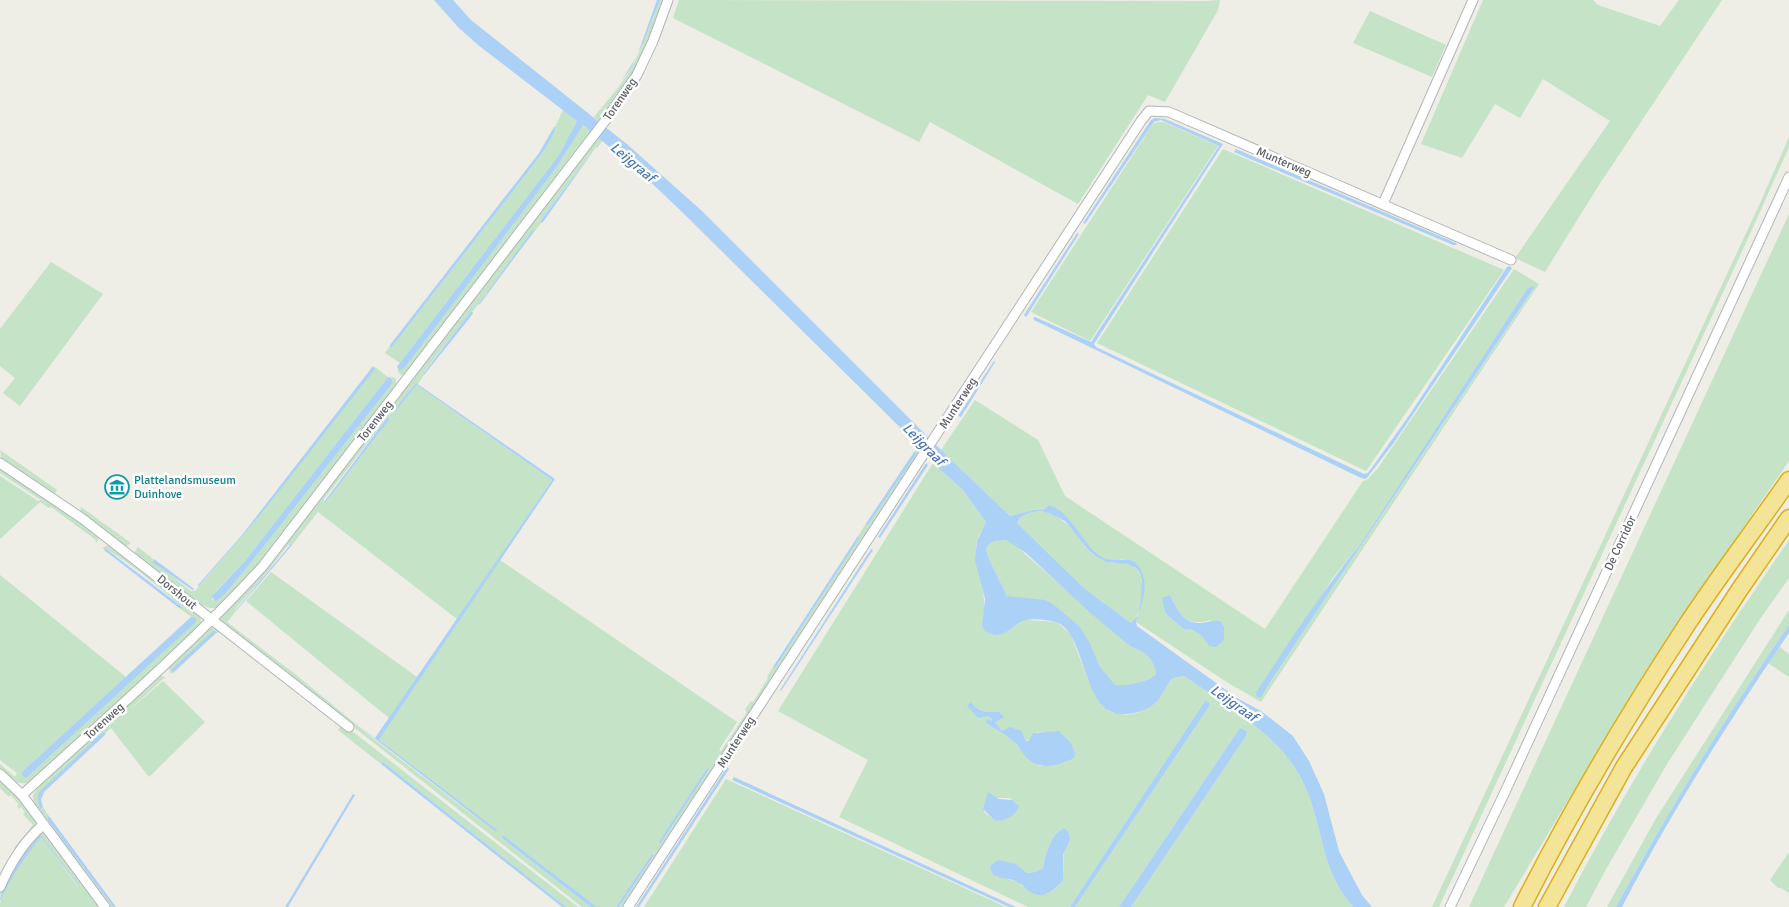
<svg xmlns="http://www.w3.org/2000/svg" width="1789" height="907" viewBox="0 0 1789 907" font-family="Signika,sans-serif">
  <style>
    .green { fill: #c4e3c7; fill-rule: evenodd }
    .water { fill: #acd1f7; fill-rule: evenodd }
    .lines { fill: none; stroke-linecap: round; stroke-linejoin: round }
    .street-casing { stroke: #b3b5b9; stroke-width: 11 }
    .highway-casing { stroke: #dfb015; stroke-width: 19 }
    .street { stroke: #fff; stroke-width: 9 }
    .highway { stroke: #f4e497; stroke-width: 16 }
    .labels { text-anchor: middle; stroke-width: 5; stroke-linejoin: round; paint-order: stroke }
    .street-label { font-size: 12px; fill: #5d6065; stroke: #fff }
    .culture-label { font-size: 12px; fill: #0d838f; stroke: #fff; text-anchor: start }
    .water-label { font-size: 14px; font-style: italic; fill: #4e76b1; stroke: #fff }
  </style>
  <rect width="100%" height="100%" fill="#eeede6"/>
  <g class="green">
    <path d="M660 0H665L645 52 635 71 600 123 594 117C606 102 620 87 631 69 643 47 651 23 660 0Z"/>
    <polygon points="679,0 1207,1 1220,0 1218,10 1165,102 1148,95 1078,204 930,122 919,142 673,18"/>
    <polygon points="1483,0 1593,0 1598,5 1660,26 1679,0 1722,0 1597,188 1545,272 1515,258 1610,121 1543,79 1520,118 1495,104 1462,158 1421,144"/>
    <polygon points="1370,11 1446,45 1432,77 1353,43"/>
    <polygon points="563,110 577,121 559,155 400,363 385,353 390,346 392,347 541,155 555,127"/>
    <polygon points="1158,122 1164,122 1218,146 1090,341 1031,312 1153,124"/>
    <polygon points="582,125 592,132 408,373 401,375 398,372 397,366 398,369 403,369 556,168"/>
    <path d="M598 136 602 141 596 150 598 148 596 147 541 220V223L473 311H471L424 372V375L418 384H415L395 410H397L417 385 552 480 457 619 318 512 321 508 292 545H288L261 580 235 609 236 611 227 622 295 674 374 739 495 832 379 740 500 560 737 722 719 750 721 751 747 712 745 710 751 701 753 702 768 678 767 677 773 667 775 668 860 537 858 536 865 525 867 526 916 453 914 452 919 446 923 451 624 907H619L654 855 652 854 616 907H597L504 836H502V838L591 907H582L219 621V619L250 585 340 472ZM387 418 389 420 326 502H324V499ZM707 768 708 769 661 843 660 842Z"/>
    <polygon points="1789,137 1789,147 1750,234 1439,907 1432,907 1761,201"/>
    <polygon points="1223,149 1504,270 1366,471 1097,343"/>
    <polygon points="1789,214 1789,461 1686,611 1635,689 1504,907 1469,907"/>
    <polygon points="51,262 103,294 20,406 3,393 15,378 0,366 0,329"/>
    <path d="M1514 269 1539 284 1261 702 1225 681 1136 622C1145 594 1148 592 1136 564 1132 562 1126 558 1121 559 1114 561 1110 562 1102 558 1080 547 1074 513 1049 505L1043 510H1033L1010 516 941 450 975 400 1038 440 1065 496 1265 629 1363 481 1367 480 1378 468ZM1527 289H1534L1315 614 1261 697 1332 579 1361 543ZM1170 595C1179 616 1186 627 1211 620L1209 646 1203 636 1193 630 1184 629 1169 617 1165 612 1163 598Z"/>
    <polygon points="375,367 388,377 245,561 215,592 212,599 215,602 225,594 257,555 391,385 393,380 391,376 396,379 396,388 254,570 218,608 210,608 199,604 134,553 138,547 153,559 152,561 191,591 195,591 262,513"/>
    <polygon points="0,450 57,490 54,495 2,461"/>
    <path d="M933 463 962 489 986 522C984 529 979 533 977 540 971 566 989 591 983 616L1002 634 1026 620 1057 622 1071 635 1088 680 1098 699 1110 712 1126 715 1137 713 1147 708 1163 693 1165 687 1173 678 1184 676C1198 685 1211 695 1225 704 1264 731 1296 755 1311 802 1325 843 1323 871 1353 907H1131L1246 736 1247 732 1240 728 1119 907H1075L1210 705 1209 703 1205 701 1070 907H1028L839 817 868 760 778 711ZM971 702C979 713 986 712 999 712V719L994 722 1002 731 1014 728 1021 730 1026 741 1037 732H1059L1071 743 1075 752 1064 763 1052 766H1040L1029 760 1013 741 985 722 988 719 992 722V719L987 716H977L970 710ZM996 798H1010L1018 804 994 820 984 812 986 801ZM1064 828 1063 881 1055 889 1047 894 1023 887 1018 882 995 876 1016 864 1027 873 1036 872 1043 868C1046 854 1050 835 1064 828Z"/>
    <polygon points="0,466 99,535 97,543 95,541 96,540 51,507 49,508 40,502 0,539 0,476 38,501 41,500 0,473"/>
    <polygon points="81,507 131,543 125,547 80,514"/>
    <path d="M1041 511C1060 515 1069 525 1080 540 1083 544 1086 549 1090 552 1095 556 1101 561 1107 562 1113 564 1120 562 1126 564 1142 567 1143 581 1142 594 1141 605 1139 616 1131 623L1085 589 1017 523C1022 514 1032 512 1041 511Z"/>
    <path d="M999 540H1006L1015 545 1131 647C1146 652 1154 659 1156 674 1149 682 1126 686 1115 685 1110 679 1103 673 1099 666 1090 649 1086 630 1069 619L1007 596 988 557 986 548 989 543Z"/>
    <path d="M1789 540V578L1760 619 1667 764 1605 871 1586 907H1564C1630 779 1707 658 1789 540Z"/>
    <path d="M111 544 199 615 201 621 199 628 32 781C18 788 10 778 0 769V764L15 777 17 773 0 760V575L126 677 21 773 26 778 197 621 179 608 181 606C165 592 118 552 102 548Z"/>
    <polygon points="271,572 417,677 389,718 246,601"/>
    <path d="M1789 610V625C1726 716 1669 810 1616 907H1607L1655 820Z"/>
    <polygon points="213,627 217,628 262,662 262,665 219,632 215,634 215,632 171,674 168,667 209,629"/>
    <polygon points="1780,647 1789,654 1789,677 1768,663"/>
    <polygon points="158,675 163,676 166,679 164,678 125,714 163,681 205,722 149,777 111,728 39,793 42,809 43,807 49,816 47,819 113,907 110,907 34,806 33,795 38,787"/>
    <polygon points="342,724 348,728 578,907 566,907 383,762 381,764 338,730"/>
    <polygon points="726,779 1006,907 644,907"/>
    <path d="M0 781C13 787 27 810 36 822L35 828 19 848H14L33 825 23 814 25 812 21 807 19 809 17 806 19 805 11 795 9 797 0 788Z"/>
    <path d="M38 833H45L100 907H0C0 887 28 852 41 837L78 887H80L40 835 24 855 0 896V892L14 863Z"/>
    <polygon points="1789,852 1789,893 1781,888 1778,888 1770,880"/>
  </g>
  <g class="water">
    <path d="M434 0H453L471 20 628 145 702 211 941 450 1010 516 1033 510H1043L1049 505C1072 512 1081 543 1100 556 1116 567 1133 549 1142 573 1149 590 1141 606 1136 622L1137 626 1237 698 1261 711 1293 736 1309 761 1324 794 1339 851 1344 861 1362 895 1372 907H1353C1323 871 1325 843 1311 802 1296 755 1264 731 1225 704 1211 695 1198 685 1184 676L1173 678C1165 685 1164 695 1156 702 1149 709 1138 713 1128 714 1080 720 1089 634 1056 622 1048 620 1034 618 1026 620 1016 623 1006 636 995 635 992 634 988 632 985 631L982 625 985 599 975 560 977 541 986 522 962 489 933 463 919 446 679 209 641 173 583 125 556 168 408 363 403 369 399 370 397 366 400 363 559 155 577 121 478 45 458 27ZM1041 511 1051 514 1065 521 1088 550 1098 558 1106 562 1127 564 1136 568 1140 573 1142 580 1141 600 1138 615 1131 623 1085 589 1017 523C1021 514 1032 512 1041 511ZM1006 540 1026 553 1086 609 1131 647C1146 652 1154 659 1156 674 1149 682 1126 686 1115 685L1100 667 1090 644 1080 627 1053 604 1045 600 1007 596 988 557 986 548C991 540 998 540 1006 540Z"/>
    <polygon points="657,0 660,0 644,41 631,68 603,106 620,83 637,56"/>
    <polygon points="1155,118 1165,119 1223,144 1094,344 1096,347 1364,474 1368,473 1408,417 1507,267 1509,266 1512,268 1393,444 1366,479 1361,478 1034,320 1033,318 1035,317 1091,342 1219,146 1161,120 1154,122 1085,224 1083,223 1151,120"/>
    <polygon points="554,127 555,127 554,133 541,155 392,347 390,347 390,345 539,153"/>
    <polygon points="597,146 543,222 541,223 541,220"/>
    <polygon points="1236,149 1456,243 1457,245 1453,245 1234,152"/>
    <polygon points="535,230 480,304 478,305 532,231"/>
    <polygon points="1077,233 1079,234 1026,317 1024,315"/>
    <path d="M1533 286 1534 288 1315 614 1264 692 1261 697H1257L1256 693C1289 641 1323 591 1361 543L1527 289Z"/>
    <polygon points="471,311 473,312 472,315 424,375 424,373"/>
    <polygon points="994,361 995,362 961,417 958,416"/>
    <polygon points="373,366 375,369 262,513 198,587 198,585 242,535"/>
    <polygon points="388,377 390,377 393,380 391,385 257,555 225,594 215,602 212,596 245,561"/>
    <polygon points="416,383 555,479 379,740 497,830 496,832 356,724 375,738 552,480 417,385 396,411 396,408"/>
    <polygon points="387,418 389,418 389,420 326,502 324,502"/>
    <polygon points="914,452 917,453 867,526 865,525"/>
    <polygon points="926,463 928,465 880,538 878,537"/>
    <polygon points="858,536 860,537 775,668 773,667"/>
    <polygon points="291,544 292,545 237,610 235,611"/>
    <polygon points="105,548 181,606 181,608 179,608 104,550"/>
    <polygon points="871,549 873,550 781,691 780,690"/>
    <polygon points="154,559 193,588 194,591 152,562"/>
    <path d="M1170 595C1176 608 1183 624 1200 623 1207 623 1213 620 1220 621L1224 627V640L1216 647 1209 646 1202 636 1193 630 1184 629 1169 617 1165 612 1162 598Z"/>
    <polygon points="191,617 196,618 196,622 26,778 24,777 21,773"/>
    <path d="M1789 625V633C1729 721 1671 812 1622 907H1616C1669 810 1726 716 1789 625Z"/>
    <polygon points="213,631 216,632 215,634 173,673 172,672 172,669"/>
    <polygon points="1205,701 1208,701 1210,705 1075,907 1070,907"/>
    <path d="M971 702C979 713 986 712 999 712L1004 717 995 722 1002 731 1010 727 1021 730 1026 741H1028L1033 733 1059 731 1071 743 1075 752 1074 758C1060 765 1043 771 1029 760 1023 755 1020 747 1014 742 1005 734 994 729 985 722L988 719 992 721V719L987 716 978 718 967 706Z"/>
    <polygon points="1240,728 1243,729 1247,732 1246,736 1131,907 1119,907"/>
    <polygon points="103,732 106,734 44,792 41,800 43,807 40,809 38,799 39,792"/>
    <polygon points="383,762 566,907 562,907 381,764"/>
    <polygon points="727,767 729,769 639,907 636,907"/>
    <polygon points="707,768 709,769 661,843 659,842"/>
    <polygon points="734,777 1016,907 1009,907 732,780"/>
    <path d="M988 792 999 799 1013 800 1019 806C1015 816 1005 822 994 820L983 809Z"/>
    <polygon points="353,794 355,795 288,907 285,907"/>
    <polygon points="49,816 116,907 113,907 47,819"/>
    <path d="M1064 828 1068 831 1070 840 1063 854V881C1058 886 1051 893 1043 895 1031 897 1025 885 1015 881 1009 878 1001 879 996 876 992 874 991 870 990 866L998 860 1016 864 1027 873 1035 872 1043 868C1046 854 1050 835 1064 828Z"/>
    <path d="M40 834 80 887H79L41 837C24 857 11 878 0 901 0 887 29 845 40 834Z"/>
    <polygon points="502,836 504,836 597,907 591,907 502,838"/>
    <polygon points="652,854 654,855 619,907 616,907"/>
  </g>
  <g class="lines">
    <g class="street-casing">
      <g id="street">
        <polyline points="1383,204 1473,0"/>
        <polyline points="0,463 83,519 349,727"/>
        <polyline points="0,774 22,795 105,907"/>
        <path d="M22 795C104 720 188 648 263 566L605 121 637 75 653 41 668 0"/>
        <path d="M0 887C10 864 24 841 43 825"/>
        <polyline points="628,907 1141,121 1149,111 1169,112 1511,260"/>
        <polyline points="1450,907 1504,794 1789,177"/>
      </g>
    </g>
    <g class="highway-casing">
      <g id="highway">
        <path d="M1522 907C1571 810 1627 716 1686 626 1719 576 1755 529 1789 480"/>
        <polyline points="1547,907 1624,767 1740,589 1789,518"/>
      </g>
    </g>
    <use href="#street" class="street"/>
    <use href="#highway" class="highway"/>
  </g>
  <defs>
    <g id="museum-ring" transform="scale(1.25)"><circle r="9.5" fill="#fff" stroke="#0f9aa8" stroke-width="1.5"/><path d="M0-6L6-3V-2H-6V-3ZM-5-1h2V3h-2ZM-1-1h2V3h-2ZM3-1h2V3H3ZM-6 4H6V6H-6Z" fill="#0f9aa8"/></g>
  </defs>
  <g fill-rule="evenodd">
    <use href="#museum-ring" x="117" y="487"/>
  </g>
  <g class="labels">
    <g class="street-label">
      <text transform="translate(620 99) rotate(-55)" y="4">Torenweg</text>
      <text transform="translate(1284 162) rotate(23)" y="4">Munterweg</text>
      <text transform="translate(958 403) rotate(-57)" y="4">Munterweg</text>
      <text transform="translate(375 421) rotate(-52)" y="4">Torenweg</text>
      <text transform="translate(1620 543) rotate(-65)" y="4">De Corridor</text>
      <text transform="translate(177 592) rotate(39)" y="4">Dorshout</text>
      <text transform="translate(104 721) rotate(-42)" y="4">Torenweg</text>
      <text transform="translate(736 742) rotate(-57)" y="4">Munterweg</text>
    </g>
    <g class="culture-label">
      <text x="134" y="484">Plattelandsmuseum<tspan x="134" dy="14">Duinhove</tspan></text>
    </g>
    <g class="water-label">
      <text transform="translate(633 162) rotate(40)" y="5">Leijgraaf</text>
      <text transform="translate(924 444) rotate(45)" y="5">Leijgraaf</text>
      <text transform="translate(1234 703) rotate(35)" y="5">Leijgraaf</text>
    </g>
  </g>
</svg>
